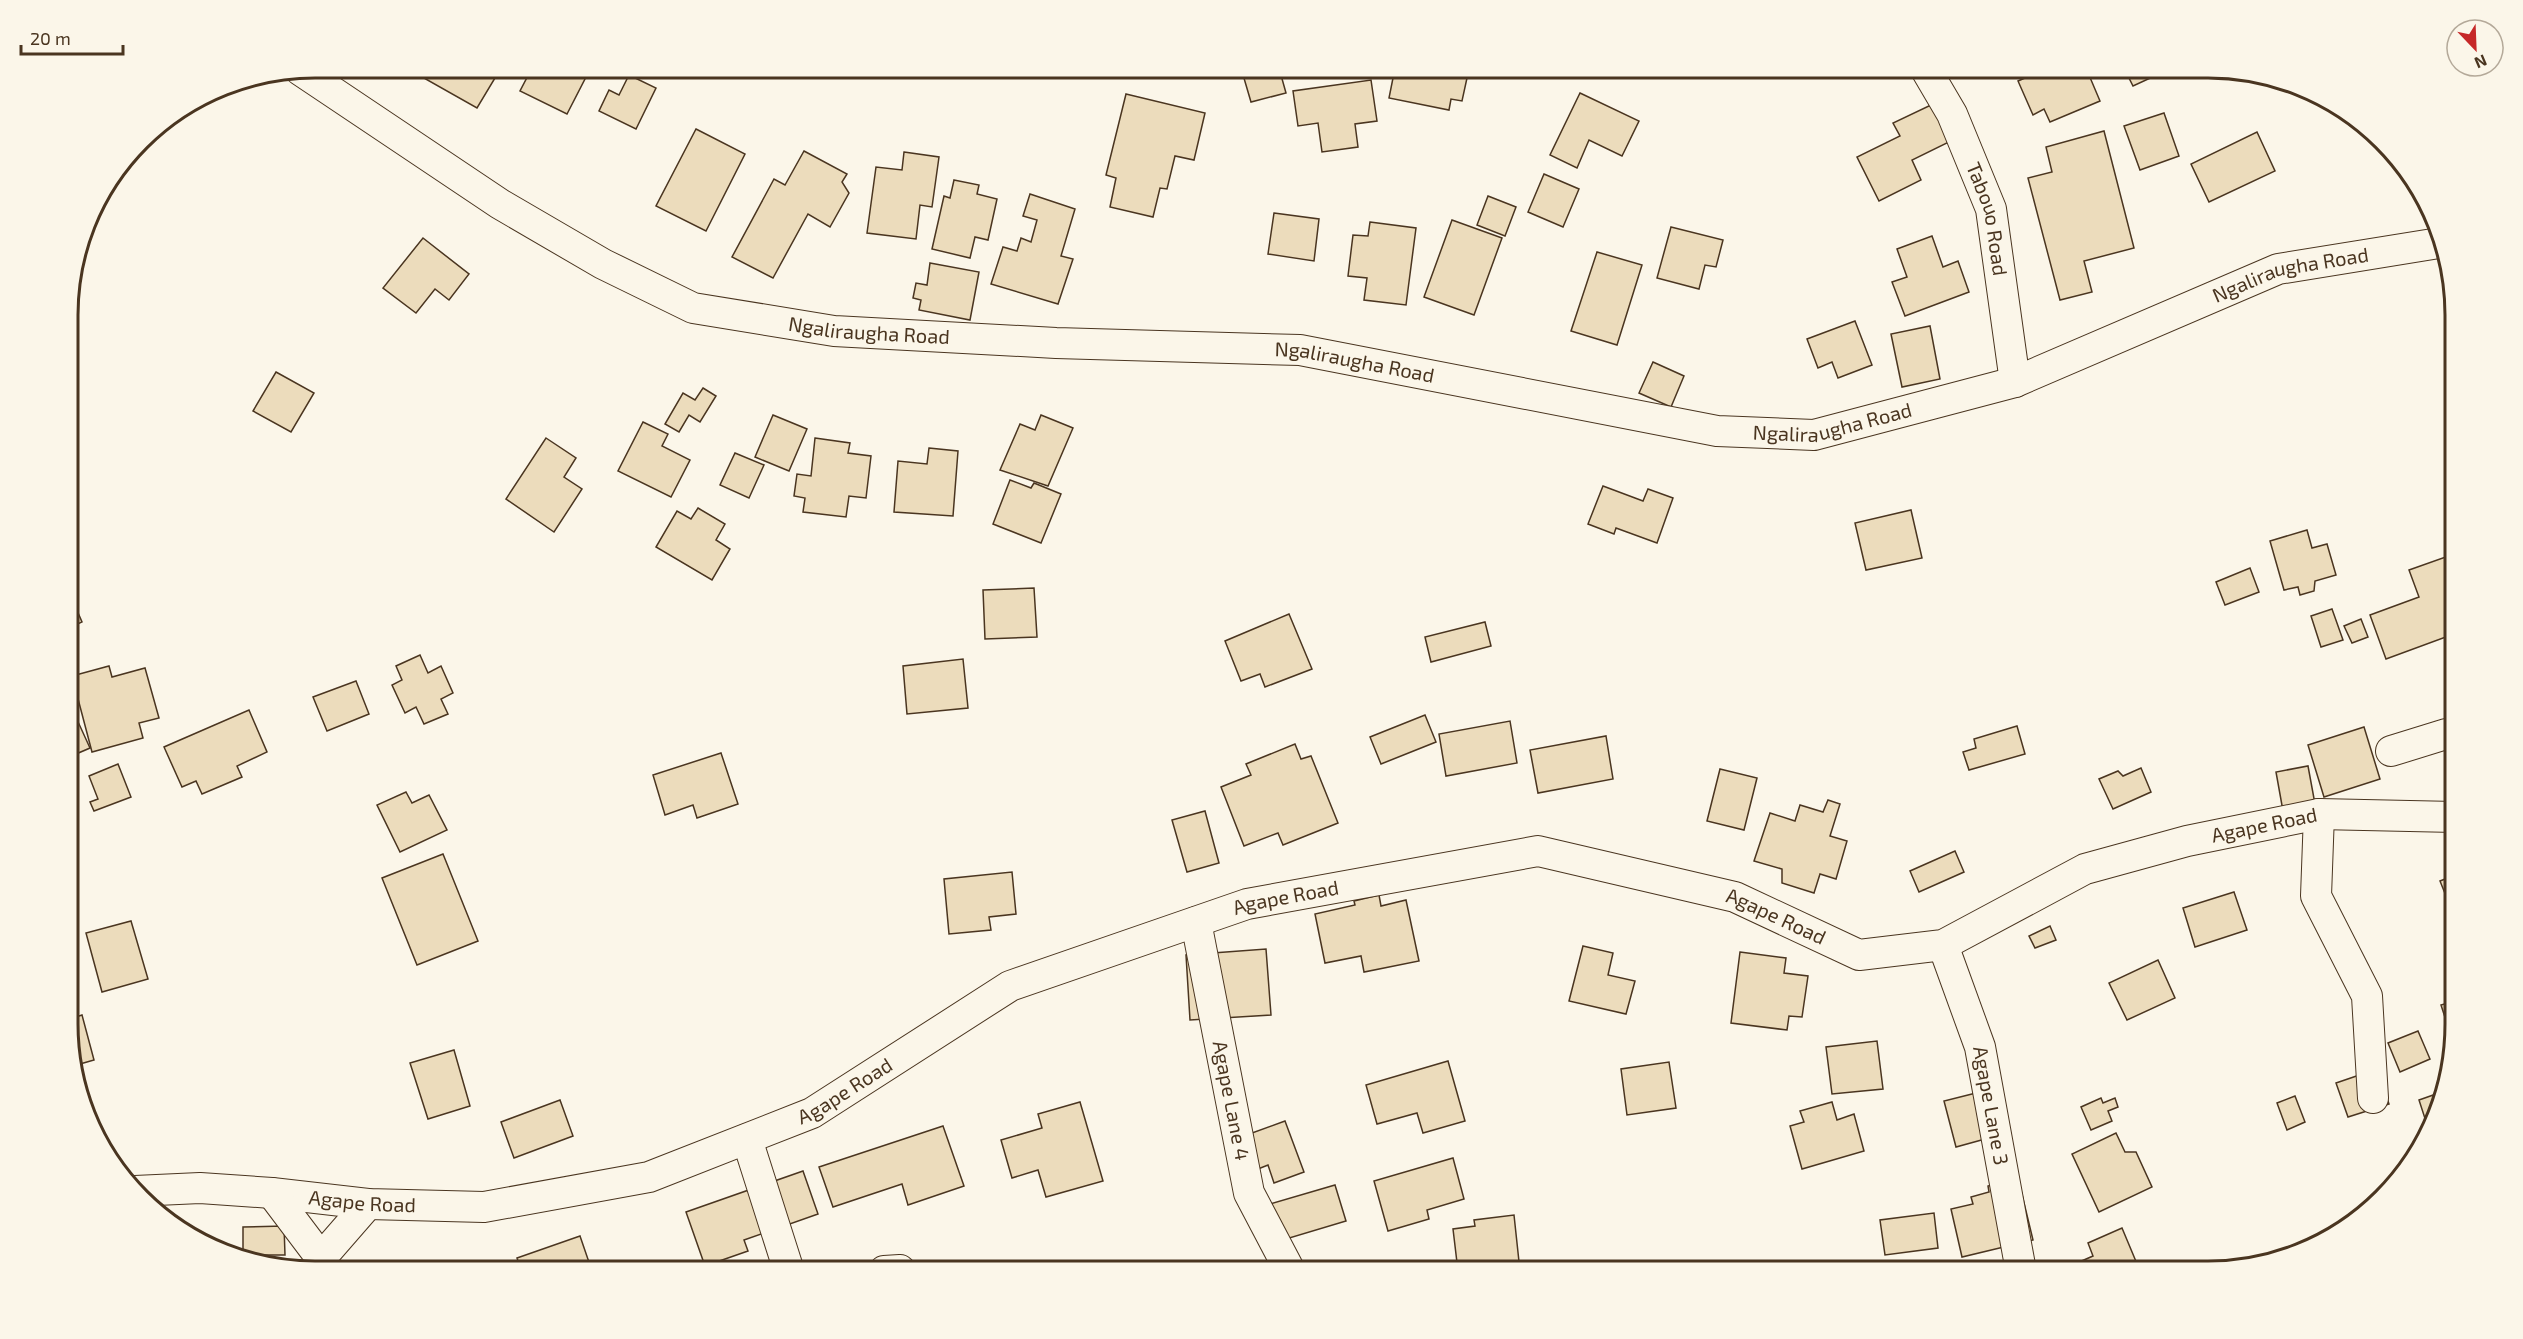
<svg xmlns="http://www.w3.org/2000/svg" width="2523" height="1339" viewBox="0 0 2523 1339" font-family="'Exo 2',sans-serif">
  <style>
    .building { fill: #ecdcbc; stroke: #4a3520; stroke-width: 1.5 }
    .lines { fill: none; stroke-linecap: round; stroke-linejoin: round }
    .minor-casing { stroke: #4a3520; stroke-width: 32 }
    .minor { stroke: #fbf6e9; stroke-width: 30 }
    .labels { text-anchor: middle; stroke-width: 4.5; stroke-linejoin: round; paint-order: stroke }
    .street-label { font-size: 20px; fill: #4a3520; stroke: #fbf6e9 }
    .rim { fill: none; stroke: #4a3520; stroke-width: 3 }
  </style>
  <rect width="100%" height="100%" fill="#fbf6e9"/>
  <g class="building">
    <polygon points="418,68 501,68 477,108 415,73"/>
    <polygon points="532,68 572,68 587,75 567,114 520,91"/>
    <polygon points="1241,68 1279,68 1286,93 1251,102"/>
    <polygon points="1395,68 1455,68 1454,75 1467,78 1462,101 1451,99 1449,110 1389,98"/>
    <polygon points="2048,68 2086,68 2100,101 2050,122 2044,109 2033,115 2018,81"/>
    <polygon points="2124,68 2172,68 2133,86"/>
    <polygon points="629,75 656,88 636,129 599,111 609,90 619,95"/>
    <polygon points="1371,80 1377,121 1355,124 1358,147 1322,152 1318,123 1298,126 1293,91"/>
    <polygon points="1580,93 1639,121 1622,156 1589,140 1577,168 1550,155"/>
    <polygon points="1126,94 1205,113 1194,160 1175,156 1167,189 1160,188 1153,217 1110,207 1116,178 1106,175"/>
    <polygon points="1933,104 1951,141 1912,160 1921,180 1879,201 1857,157 1900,136 1893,123"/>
    <polygon points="2164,113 2179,156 2140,170 2124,126"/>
    <polygon points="696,129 745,154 706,231 656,206"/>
    <polygon points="2104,131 2134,248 2084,261 2092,292 2060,300 2028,178 2052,172 2046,147"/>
    <polygon points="2257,132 2275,171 2209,202 2191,164"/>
    <polygon points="804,151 847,174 842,182 849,193 830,227 808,214 773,278 732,257 774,179 785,185"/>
    <polygon points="904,152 939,157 932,207 920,205 916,239 867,233 876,167 902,170"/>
    <polygon points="1544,174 1579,189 1563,227 1528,212"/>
    <polygon points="954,180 979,185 977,194 997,199 988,240 975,237 970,258 932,249 944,196 950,198"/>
    <polygon points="1030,194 1075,209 1061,256 1073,259 1058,304 991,284 1003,247 1017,251 1021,238 1031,242 1037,220 1023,216"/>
    <polygon points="1488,196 1516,207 1505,236 1477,225"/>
    <polygon points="1274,213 1319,219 1314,261 1268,254"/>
    <polygon points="1452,220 1502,238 1474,315 1424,297"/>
    <polygon points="1370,222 1416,228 1406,305 1364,300 1367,278 1348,276 1353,235 1368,236"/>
    <polygon points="1671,227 1723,240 1716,267 1705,265 1699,289 1657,278"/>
    <polygon points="1932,236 1943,267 1958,261 1969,292 1905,316 1892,282 1907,277 1897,249"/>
    <polygon points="423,238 469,274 449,300 435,289 416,313 383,288"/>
    <polygon points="1597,252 1642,265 1617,345 1571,331"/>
    <polygon points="930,263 979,272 970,320 919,310 921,300 913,298 916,283 927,285"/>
    <polygon points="1855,321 1872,365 1838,378 1832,362 1818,368 1807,339"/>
    <polygon points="1930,326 1940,379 1902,387 1891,334"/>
    <polygon points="1653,362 1684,376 1671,407 1639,393"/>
    <polygon points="276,372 314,393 291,432 253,411"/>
    <polygon points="703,388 716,396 700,422 689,415 679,432 665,424 683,393 695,400"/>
    <polygon points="773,415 807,429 789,471 755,457"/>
    <polygon points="1041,415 1073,428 1048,486 1000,470 1020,424 1035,430"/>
    <polygon points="643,422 668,434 662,446 690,460 671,497 618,471"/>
    <polygon points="546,438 576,458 564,477 582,489 554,532 506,499"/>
    <polygon points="815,438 850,443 848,453 871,456 866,498 849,496 846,517 803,512 805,498 794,496 797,474 811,476"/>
    <polygon points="929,448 958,451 953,516 894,512 898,461 927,464"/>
    <polygon points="735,453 764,465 749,498 720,485"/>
    <polygon points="1010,480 1031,488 1034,483 1061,494 1041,543 993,524"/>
    <polygon points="1603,486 1643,501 1648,489 1673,498 1657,543 1616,528 1614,534 1588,524"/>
    <polygon points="698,508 725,524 716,540 730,549 712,580 656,547 677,511 691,519"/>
    <polygon points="1911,510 1922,558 1866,570 1855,523"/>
    <polygon points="2307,530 2312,548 2327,544 2336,575 2315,581 2314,591 2300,595 2298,587 2284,590 2270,541"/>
    <polygon points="2454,554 2454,634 2386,659 2370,615 2419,597 2409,570"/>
    <polygon points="2250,568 2259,592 2225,605 2216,582"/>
    <polygon points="1034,588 1037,637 985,639 983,590"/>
    <polygon points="69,592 82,622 69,628"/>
    <polygon points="2332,609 2343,640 2321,647 2311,616"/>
    <polygon points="1289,614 1312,669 1265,687 1260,674 1241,681 1225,641"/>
    <polygon points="2361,619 2368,637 2352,643 2344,626"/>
    <polygon points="1485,622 1491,646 1431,662 1425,637"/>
    <polygon points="420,655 428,673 441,666 453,693 441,699 448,714 424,724 416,707 405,713 392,685 402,680 396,666"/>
    <polygon points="963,659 968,708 907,714 903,666"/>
    <polygon points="109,666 112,677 145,668 159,718 139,723 143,738 92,752 72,676"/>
    <polygon points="356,681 369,714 327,731 313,697"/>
    <polygon points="69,702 90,748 69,757"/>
    <polygon points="249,710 267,752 237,766 242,777 202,794 196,781 182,787 164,747"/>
    <polygon points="1425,715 1436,742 1381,764 1370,737"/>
    <polygon points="1510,721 1517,763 1446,776 1439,734"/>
    <polygon points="2017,726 2025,754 1969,770 1963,752 1976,748 1974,739"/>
    <polygon points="2364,727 2380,779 2324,797 2308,745"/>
    <polygon points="1606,736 1613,779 1538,793 1530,750"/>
    <polygon points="1295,744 1301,759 1311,756 1338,823 1283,845 1278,833 1244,846 1221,787 1251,775 1246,764"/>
    <polygon points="721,753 738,804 697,818 693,805 665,815 653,775"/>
    <polygon points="118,764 131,797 94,811 90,802 98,799 89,776"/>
    <polygon points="2308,766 2315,804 2283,811 2276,772"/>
    <polygon points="2141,768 2151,792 2113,809 2099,779 2118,771 2123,776"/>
    <polygon points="1720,769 1757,778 1744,830 1707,821"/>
    <polygon points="406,792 412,803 429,795 447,830 400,852 377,805"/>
    <polygon points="1828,800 1840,804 1830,836 1847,841 1836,879 1820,874 1814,893 1782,883 1782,869 1754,861 1770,813 1795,821 1800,805 1823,812"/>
    <polygon points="1205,811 1219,863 1187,872 1172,820"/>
    <polygon points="1955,851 1964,872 1919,892 1910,871"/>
    <polygon points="443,854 478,941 417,965 382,878"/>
    <polygon points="1012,872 1016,914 989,917 991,930 949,934 944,879"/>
    <polygon points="2455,875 2455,905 2450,906 2440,881"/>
    <polygon points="2234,892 2247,930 2195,947 2183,908"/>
    <polygon points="1379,895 1381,906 1406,900 1419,961 1364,972 1361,956 1325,963 1315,914 1355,905 1354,901"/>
    <polygon points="131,921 148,979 102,992 86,933"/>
    <polygon points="2050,926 2056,940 2035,948 2029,936"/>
    <polygon points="1583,946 1613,953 1608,975 1635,981 1626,1014 1569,1001"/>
    <polygon points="1266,949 1271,1015 1190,1020 1186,955"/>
    <polygon points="1740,952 1786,958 1784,973 1808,976 1802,1017 1789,1016 1787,1030 1731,1023"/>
    <polygon points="2158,960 2175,998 2127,1020 2109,983"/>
    <polygon points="2455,1001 2455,1025 2452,1039 2441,1005"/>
    <polygon points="82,1015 94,1060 73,1066 70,1057 70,1019"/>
    <polygon points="2418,1031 2430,1059 2400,1072 2388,1043"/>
    <polygon points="1877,1041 1883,1089 1832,1094 1826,1047"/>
    <polygon points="454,1050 470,1106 428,1119 410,1063"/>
    <polygon points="1448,1061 1465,1121 1423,1133 1417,1113 1377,1124 1366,1085"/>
    <polygon points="1669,1062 1676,1108 1627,1115 1621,1069"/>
    <polygon points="2377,1069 2389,1104 2348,1117 2336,1083"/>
    <polygon points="1996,1088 2007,1133 1956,1147 1944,1101"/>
    <polygon points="2439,1093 2430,1134 2419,1100"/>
    <polygon points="2295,1096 2305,1122 2287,1130 2277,1103"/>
    <polygon points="2101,1098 2103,1103 2115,1098 2118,1107 2108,1111 2112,1121 2091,1130 2081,1107"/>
    <polygon points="560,1100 573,1136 514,1158 501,1122"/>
    <polygon points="1080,1102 1103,1181 1046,1197 1038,1170 1012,1178 1001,1140 1042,1128 1038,1114"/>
    <polygon points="1832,1102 1837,1120 1854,1114 1864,1151 1802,1169 1790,1126 1804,1122 1800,1111"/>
    <polygon points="1285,1121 1304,1172 1274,1183 1268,1165 1253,1171 1241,1137"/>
    <polygon points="943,1126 964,1186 908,1205 902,1184 833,1207 819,1167"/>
    <polygon points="2116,1133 2125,1152 2136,1152 2152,1187 2099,1212 2072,1154"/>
    <polygon points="1453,1158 1464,1199 1427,1210 1429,1219 1388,1231 1374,1181"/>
    <polygon points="803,1171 818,1214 744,1240 748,1251 705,1266 686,1212"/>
    <polygon points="2018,1178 2033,1240 1962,1257 1951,1209 1973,1204 1971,1197 1989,1192 1988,1186"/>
    <polygon points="1335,1185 1346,1221 1266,1245 1256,1208"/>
    <polygon points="1934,1213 1938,1248 1885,1255 1880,1220"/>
    <polygon points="1514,1215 1520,1271 1458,1271 1453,1229 1475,1226 1474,1220"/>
    <polygon points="284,1226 285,1255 243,1255 243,1227"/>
    <polygon points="2122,1228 2140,1271 2080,1271 2077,1263 2093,1256 2088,1243"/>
    <polygon points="580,1236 592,1271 521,1271 517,1258"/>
  </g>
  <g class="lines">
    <g class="minor-casing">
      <g id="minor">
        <path id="s1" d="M1925 68 1952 114 1991 209 2015 382"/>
        <path id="s2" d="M300 70 500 204 603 264 693 308 834 331 1056 343 1300 350 1717 431 1814 435 2015 382 2278 269 2439 243"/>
        <polyline points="2391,751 2446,734 2455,735"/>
        <polyline points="2319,814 2316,896 2367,996 2373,1098"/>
        <path id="s3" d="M1196 922 1249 1193 1290 1271"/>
        <path id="s4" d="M1943 945 1980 1047 2021 1271"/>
        <polyline points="747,1139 789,1271"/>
        <path id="s5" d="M135 1191 200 1188 272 1193 368 1204 484 1207 649 1177 812 1113 1010 986 1247 904 1538 851 1735 897 1859 955 1943 945 2085 869 2187 841 2319 814 2455 817"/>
        <polyline points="272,1193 321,1258"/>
        <polyline points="323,1271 321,1258 368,1204"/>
        <polyline points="884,1271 900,1270 901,1271"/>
      </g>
    </g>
    <use href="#minor" class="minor"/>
  </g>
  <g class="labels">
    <g class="street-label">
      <text dy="7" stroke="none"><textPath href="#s1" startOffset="165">Tabouo Road</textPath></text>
      <text dy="7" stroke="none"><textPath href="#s2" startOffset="2096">Ngaliraugha Road</textPath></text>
      <text dy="7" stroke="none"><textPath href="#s2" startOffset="638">Ngaliraugha Road</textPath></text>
      <text dy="7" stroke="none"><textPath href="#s2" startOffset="1125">Ngaliraugha Road</textPath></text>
      <text dy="7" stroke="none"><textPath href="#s2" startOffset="1611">Ngaliraugha Road</textPath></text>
      <text dy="7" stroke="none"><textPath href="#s5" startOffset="2244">Agape Road</textPath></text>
      <text dy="7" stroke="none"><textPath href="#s5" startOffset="1218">Agape Road</textPath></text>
      <text dy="7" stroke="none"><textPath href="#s5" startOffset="1722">Agape Road</textPath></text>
      <text dy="7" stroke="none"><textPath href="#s5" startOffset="732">Agape Road</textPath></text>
      <text dy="7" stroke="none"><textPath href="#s3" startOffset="182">Agape Lane 4</textPath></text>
      <text dy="7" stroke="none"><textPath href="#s4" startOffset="168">Agape Lane 3</textPath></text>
      <text dy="7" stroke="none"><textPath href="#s5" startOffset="228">Agape Road</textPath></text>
    </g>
  </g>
  <path d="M0 0H2523V1339H0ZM315 78H2208A237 237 0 0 1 2445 315V1024A237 237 0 0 1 2208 1261H315A237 237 0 0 1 78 1024V315A237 237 0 0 1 315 78Z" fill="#fbf6e9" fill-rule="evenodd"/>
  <path class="rim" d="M315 78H2208A237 237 0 0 1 2445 315V1024A237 237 0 0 1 2208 1261H315A237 237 0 0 1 78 1024V315A237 237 0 0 1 315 78Z"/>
  <g transform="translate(2475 48) rotate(157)"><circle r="28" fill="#fbf6e9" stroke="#b4a999" stroke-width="1.5"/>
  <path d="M0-4.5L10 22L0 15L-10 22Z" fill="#c62828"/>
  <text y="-9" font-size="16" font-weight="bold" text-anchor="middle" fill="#4a3520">N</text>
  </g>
  <path d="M21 45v9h102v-9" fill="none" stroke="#4a3520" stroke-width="3"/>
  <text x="30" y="45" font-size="18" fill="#4a3520" stroke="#fbf6e9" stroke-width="4.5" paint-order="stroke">20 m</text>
</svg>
